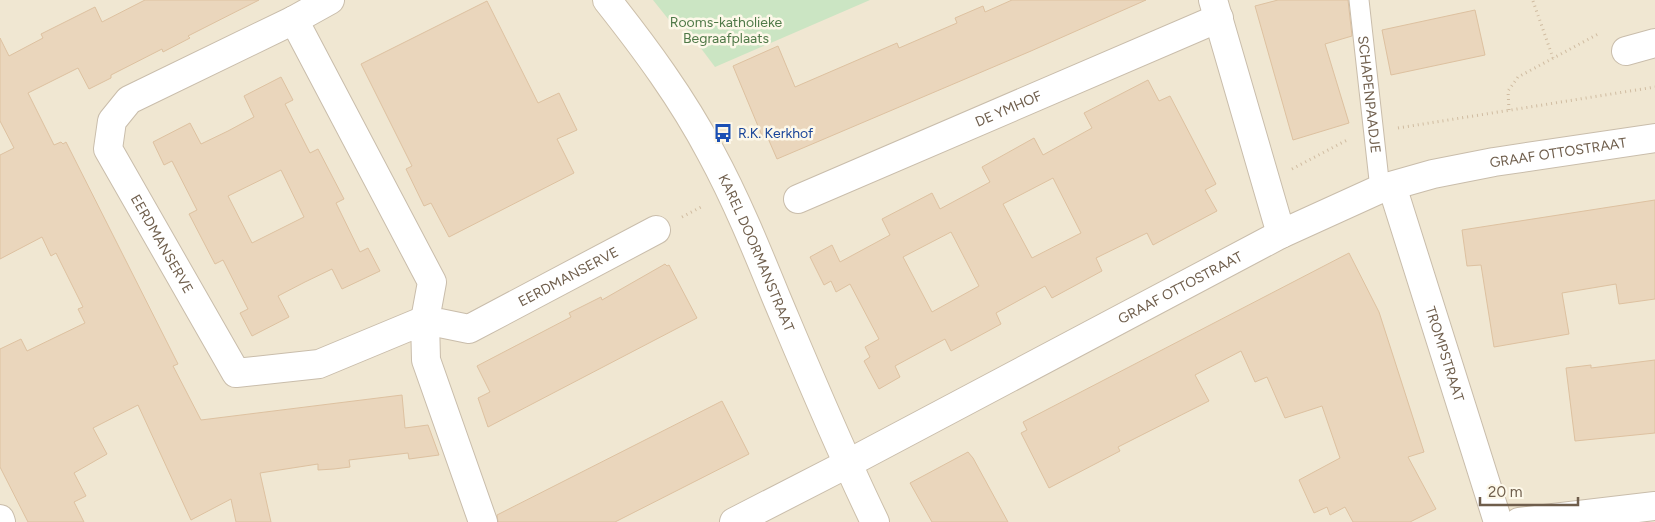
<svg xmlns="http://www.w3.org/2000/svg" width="1655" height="522" viewBox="0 0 1655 522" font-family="Figtree,sans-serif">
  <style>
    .residential { fill: #f0e7d2 }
    .green { fill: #cbe5c3 }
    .building { fill: #ead6bc; stroke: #ddc1a0; fill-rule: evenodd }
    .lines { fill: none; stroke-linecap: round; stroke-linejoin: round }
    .service-casing { stroke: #c9bdab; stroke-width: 21 }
    .minor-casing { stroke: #c9bdab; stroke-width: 30 }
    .secondary-casing { stroke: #ccbfaa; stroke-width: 30 }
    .path { stroke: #d0bca1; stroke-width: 3; stroke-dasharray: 1 4; stroke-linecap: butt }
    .service { stroke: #fff; stroke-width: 19 }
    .minor { stroke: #fff; stroke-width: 28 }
    .secondary { stroke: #fff; stroke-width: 28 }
    .labels { text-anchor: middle; stroke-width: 5; stroke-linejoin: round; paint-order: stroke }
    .park-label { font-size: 14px; fill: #4f7948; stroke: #fdf8e9 }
    .street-label { font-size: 14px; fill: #6f5e4c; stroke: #fdf8e9 }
    .transit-label { font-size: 14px; fill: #164399; stroke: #fdf8e9; text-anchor: start }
  </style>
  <rect width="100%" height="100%" fill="#f9f5e3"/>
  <rect class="residential" x="0" y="0" width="1655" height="522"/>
  <polygon class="green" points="653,0 870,0 715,67 676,15 669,20"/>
  <g class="building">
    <polygon points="145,0 259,0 188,36 190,38 163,52 162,49 111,75 111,78 89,89 78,68 28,93 54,145 61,142 63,144 66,142 178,364 173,366 201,420 402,395 405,428 428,425 439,455 409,459 408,453 349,460 350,467 334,469 318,470 318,464 260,473 271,522 236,522 231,499 191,520 138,405 93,428 107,454 74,473 86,496 74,502 84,522 28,522 0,467 0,349 21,339 27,351 85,323 78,309 83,307 56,253 51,256 42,237 0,259 0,155 14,148 0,121 0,38 9,56 43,38 41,34 95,7 102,22"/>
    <polygon points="1012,0 1146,0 1031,51 777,159 767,136 763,138 733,66 778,46 795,87 897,43 899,48 957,23 955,18 983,6 985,12"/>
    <polygon points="1278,0 1348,0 1352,36 1325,44 1349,123 1293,140 1255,6"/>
    <polygon points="487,1 538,103 559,93 577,130 557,139 574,173 449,237 431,203 424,206 406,169 412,166 361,64"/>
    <polygon points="1475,10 1485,55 1391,75 1382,30"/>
    <path d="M281 77 293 100 285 104 310 153 318 149 344 199 336 203 360 252 368 248 380 271 342 289 332 269 305 282 278 296 289 317 252 336 240 313 248 309 223 260 215 264 189 214 197 210 172 161 164 165 153 142 190 123 201 144 228 131 254 117 244 96ZM281 170 304 217 252 243 228 196Z"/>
    <path d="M1148 80 1159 101 1170 96 1216 184 1205 190 1217 211 1153 245 1147 233 1096 258 1102 271 1052 298 1045 286 996 313 1001 324 979 336 951 351 945 339 895 366 900 377 879 389 864 361 870 357 865 347 879 339 850 284 836 292 831 281 824 285 810 257 832 245 840 262 890 235 882 219 932 193 940 209 990 182 982 167 1034 138 1043 155 1092 128 1084 113ZM1053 178 1081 233 1032 258 1003 204ZM951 232 979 286 932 312 903 257Z"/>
    <polygon points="1655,200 1655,299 1619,304 1616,284 1562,293 1569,334 1494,347 1481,265 1467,266 1462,230"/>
    <polygon points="1349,253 1379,312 1424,452 1408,457 1436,509 1410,522 1353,522 1345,507 1330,515 1327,507 1314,513 1299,480 1340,458 1322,406 1285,418 1267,377 1255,382 1241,351 1195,375 1209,401 1118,447 1120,451 1049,488 1021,433 1027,430 1023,422"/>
    <polygon points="665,264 667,266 669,265 697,318 488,427 478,398 490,392 477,366 571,317 569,313 601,297 602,300"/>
    <polygon points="1655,360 1655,433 1575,441 1566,368 1591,365 1591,368"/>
    <polygon points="722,401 749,454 615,522 498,522 497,515"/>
    <polygon points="968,452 973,458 1008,522 932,522 910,483"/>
  </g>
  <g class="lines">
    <g class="service-casing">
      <g id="service">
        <path id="s1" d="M1359 0 1380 189"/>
      </g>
    </g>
    <g class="minor-casing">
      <g id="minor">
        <path id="s2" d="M330 0 294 20 129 100 112 121 108 149 236 373 319 364 425 320 426 360 483 522"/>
        <polyline points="1213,0 1281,234"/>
        <path id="s3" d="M294 20 432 282 425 320 469 329 656 230"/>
        <polyline points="1626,51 1655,43"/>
        <path id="s4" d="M1392 186 1498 522"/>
        <path id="s5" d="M798 199 1219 18"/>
        <polyline points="0,519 1,522"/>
        <path id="s6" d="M734 522 847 464 1281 234 1380 189 1433 174 1494 162 1655 138"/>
        <polyline points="1519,522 1655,506"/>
      </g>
    </g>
    <g class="secondary-casing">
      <g id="secondary">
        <path id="s7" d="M607 0C645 48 682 98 711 153 736 199 756 248 776 297 808 373 839 448 875 522"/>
      </g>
    </g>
    <g class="path">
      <polyline points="1533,1 1553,58"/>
      <polyline points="1509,110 1508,91 1518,77 1600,33"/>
      <polyline points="1398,128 1655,87"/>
      <polyline points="1292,169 1349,139"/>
      <polyline points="682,217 703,206"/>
    </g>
    <use href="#service" class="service"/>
    <use href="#minor" class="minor"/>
    <use href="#secondary" class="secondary"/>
  </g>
  <defs>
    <g id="bus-bare" transform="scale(1.5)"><path d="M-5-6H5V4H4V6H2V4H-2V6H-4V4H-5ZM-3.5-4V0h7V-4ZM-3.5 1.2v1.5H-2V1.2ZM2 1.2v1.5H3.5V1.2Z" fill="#1a4fb4" stroke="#fdf8e9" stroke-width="2.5" paint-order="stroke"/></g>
  </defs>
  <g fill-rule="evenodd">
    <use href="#bus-bare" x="723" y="133"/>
  </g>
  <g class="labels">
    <g class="park-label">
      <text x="726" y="27">Rooms-katholieke<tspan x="726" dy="16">Begraafplaats</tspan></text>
    </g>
    <g class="street-label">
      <text dy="5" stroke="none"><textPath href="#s1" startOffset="95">SCHAPENPAADJE</textPath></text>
      <text dy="5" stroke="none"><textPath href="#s5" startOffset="229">DE YMHOF</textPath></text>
      <text dy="5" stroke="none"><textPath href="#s6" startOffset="909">GRAAF OTTOSTRAAT</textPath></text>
      <text dy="5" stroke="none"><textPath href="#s2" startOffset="389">EERDMANSERVE</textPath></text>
      <text dy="5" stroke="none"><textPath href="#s7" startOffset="295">KAREL DOORMANSTRAAT</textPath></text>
      <text dy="5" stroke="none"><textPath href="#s3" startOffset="492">EERDMANSERVE</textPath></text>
      <text dy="5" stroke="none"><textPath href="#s6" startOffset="504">GRAAF OTTOSTRAAT</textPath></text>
      <text dy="5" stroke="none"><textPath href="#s4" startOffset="176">TROMPSTRAAT</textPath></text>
    </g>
    <g class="transit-label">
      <text x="738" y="138">R.K. Kerkhof</text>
    </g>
  </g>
  <path d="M1480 497v8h98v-8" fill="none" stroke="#6f5e4c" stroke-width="2.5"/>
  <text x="1488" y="497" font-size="15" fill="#6f5e4c" stroke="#fdf8e9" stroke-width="4" paint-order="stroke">20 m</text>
</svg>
